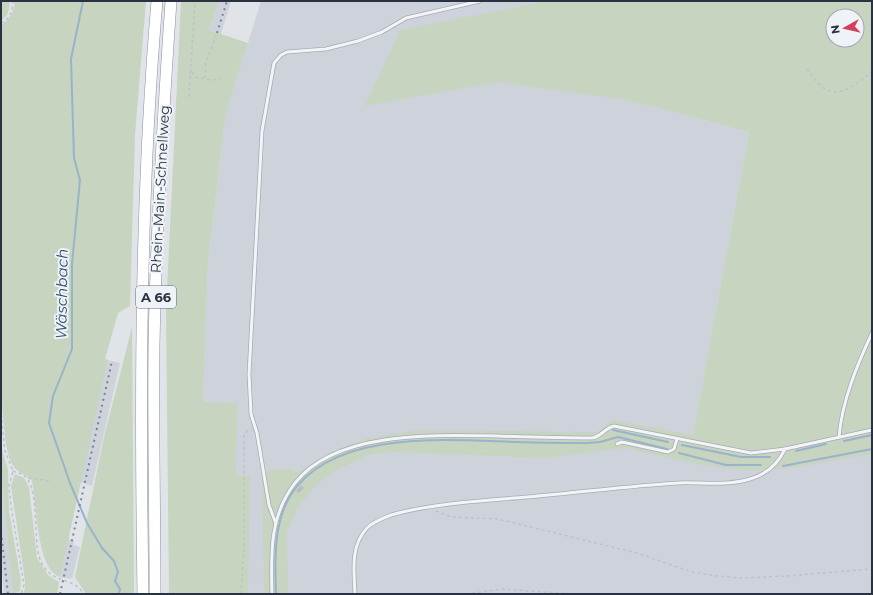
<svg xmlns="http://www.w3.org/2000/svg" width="873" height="595" viewBox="0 0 873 595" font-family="Montserrat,sans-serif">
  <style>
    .built { fill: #ced3db }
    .green { fill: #c6d4c0; fill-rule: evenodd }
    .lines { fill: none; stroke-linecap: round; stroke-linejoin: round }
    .stream { stroke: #99b3cb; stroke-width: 2 }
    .building { fill: #b7bdc6 }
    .lane-casing { stroke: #a5abb3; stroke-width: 4.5 }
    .highway-casing { stroke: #8692a0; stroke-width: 12 }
    .path { stroke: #bec2c8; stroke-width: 1.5; stroke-dasharray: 3 3; stroke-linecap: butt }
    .lane { stroke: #f3f4f7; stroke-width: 3 }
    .highway { stroke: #fff; stroke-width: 11 }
    .rail { stroke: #788493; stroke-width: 2; stroke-dasharray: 2 4; stroke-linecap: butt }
    .labels { text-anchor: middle; stroke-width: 4; stroke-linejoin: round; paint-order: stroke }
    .shield { fill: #eff3f7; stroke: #646c78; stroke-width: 1 }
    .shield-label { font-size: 13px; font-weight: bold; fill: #283241 }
    .street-label { font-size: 14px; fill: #283241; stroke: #eff3f7 }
    .water-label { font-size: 15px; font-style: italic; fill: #305277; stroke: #eff3f7 }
  </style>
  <rect width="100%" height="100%" fill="#e0e4e9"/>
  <g class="built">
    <polygon points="219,1 231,1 221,34 209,30"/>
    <polygon points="261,1 822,1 628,100 749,132 693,436 872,423 872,594 206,594 202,429 208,262 224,128 229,104"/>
    <polygon points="108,360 120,363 92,486 80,482"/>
    <polygon points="1,474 13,594 4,594 1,557"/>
    <polygon points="68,539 74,540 73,545 80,547 72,579 60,577"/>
  </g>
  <g class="green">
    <polygon points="1,1 10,1 8,14 1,21"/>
    <path d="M15 1H146L135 135 130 306 118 313 105 359 108 360 60 577C36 569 37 504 32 481 26 474 20 474 15 468 3 456 3 406 1 388V25C11 18 13 13 15 1Z"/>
    <polygon points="181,1 219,1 209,30 248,43 229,104 224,128 208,262 203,402 237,403 236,476 250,476 248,594 169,594 166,310"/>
    <path d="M549 1H872V454L786 469 743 470 697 464 625 448 544 458 396 452 371 454 336 470 315 486 297 509 287 532 288 594H264L262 473 276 469H292L296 473 331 452 368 438 417 430 597 432 612 420 693 435 749 132 627 100 498 82 365 106 400 30ZM833 16H857V40H833Z"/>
    <polygon points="132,327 134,594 86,594 75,577 104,437"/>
    <polygon points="1,435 2,450 8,470 9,511 21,581 20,591 13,594 1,474"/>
    <polygon points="15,474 24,478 29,487 37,558 48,575 59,582 57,594 23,594 25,589 25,581 11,486"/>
  </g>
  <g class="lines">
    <g class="stream">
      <polyline points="83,1 71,59 74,158 80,180 72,264 72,349 53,396 49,423 70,483 87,523 102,548 114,561 118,572 115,581 120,589 119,594"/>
      <polyline points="613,430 668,442"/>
      <polyline points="844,441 872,435"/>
      <polyline points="682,445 741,457 770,457"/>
      <polyline points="796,451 826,444"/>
      <polyline points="679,453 726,465 761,465"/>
      <polyline points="783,466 872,449"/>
      <path d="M276 594C275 562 273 525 290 496 332 428 450 440 518 442 542 443 565 443 588 443L600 442 618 437 667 449"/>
    </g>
  </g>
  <polygon class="building" points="301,485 304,488 299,493 296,491"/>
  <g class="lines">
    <g class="lane-casing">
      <g id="lane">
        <path d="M839 437C842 401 857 365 872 333"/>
        <polyline points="617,444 622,442 668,452 674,449 677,439"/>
        <polyline points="276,524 269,505 257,433 251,414 249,374 262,131 274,63 281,55 287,52 326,49 358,41 382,32 406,18 480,1"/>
        <path d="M272 594C271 555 269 516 295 483 336 430 437 435 498 436 529 437 561 438 592 438 601 437 605 428 614 426L751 453 785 449"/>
        <path d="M355 594C354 571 350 546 367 528 373 522 383 518 391 515 434 503 482 501 527 497 577 493 627 486 678 483 702 482 727 486 750 479 767 474 778 464 785 449L872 430"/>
      </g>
    </g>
    <g class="highway-casing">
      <g id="highway">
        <path d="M143 594C140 397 140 198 157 1"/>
        <path d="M155 594C155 511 153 428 154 346 156 231 163 116 171 1"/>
      </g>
    </g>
    <g class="path">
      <path d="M1 23C11 18 12 12 13 1"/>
      <path d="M807 69C811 74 816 81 821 86 839 101 858 83 872 71"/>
      <polyline points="192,72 195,77 212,80 220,79"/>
      <polyline points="205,78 206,62 216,36"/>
      <polyline points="189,97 195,1"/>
      <polyline points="1,414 5,451 13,471 9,486 11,506 24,585 21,594"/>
      <path d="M13 471C18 473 25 474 28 480 38 494 34 537 39 556 47 586 76 576 83 594"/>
      <polyline points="28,478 50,481"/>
      <polyline points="436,511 451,517 498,519 637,553 692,572 717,576 744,578 787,576 872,569"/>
      <polyline points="241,594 244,548 244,435 247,431 252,430"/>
      <polyline points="466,594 502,589 572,594"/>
    </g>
    <use href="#lane" class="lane"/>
    <use href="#highway" class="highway"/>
    <g class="rail">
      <polyline points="217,33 227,1"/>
      <polyline points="1,532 8,594"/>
      <polyline points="60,594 112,361"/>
    </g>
  </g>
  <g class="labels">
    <rect class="shield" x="136" y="286" width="40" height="22" rx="3"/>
    <g class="shield-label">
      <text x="156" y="302">A 66</text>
    </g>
    <g class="street-label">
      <text transform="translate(160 189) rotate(-87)" y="5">Rhein-Main-Schnellweg</text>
    </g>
    <g class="water-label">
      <text transform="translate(62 294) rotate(-89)" y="5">Wäschbach</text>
    </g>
  </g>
  <rect width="873" height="595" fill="none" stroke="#283241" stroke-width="4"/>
  <g transform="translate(845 28) rotate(262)"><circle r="19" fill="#eff3f7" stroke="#9fa6ae"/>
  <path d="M0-3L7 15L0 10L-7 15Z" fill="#d3405b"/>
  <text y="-6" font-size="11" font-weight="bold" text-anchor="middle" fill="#283241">N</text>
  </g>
</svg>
